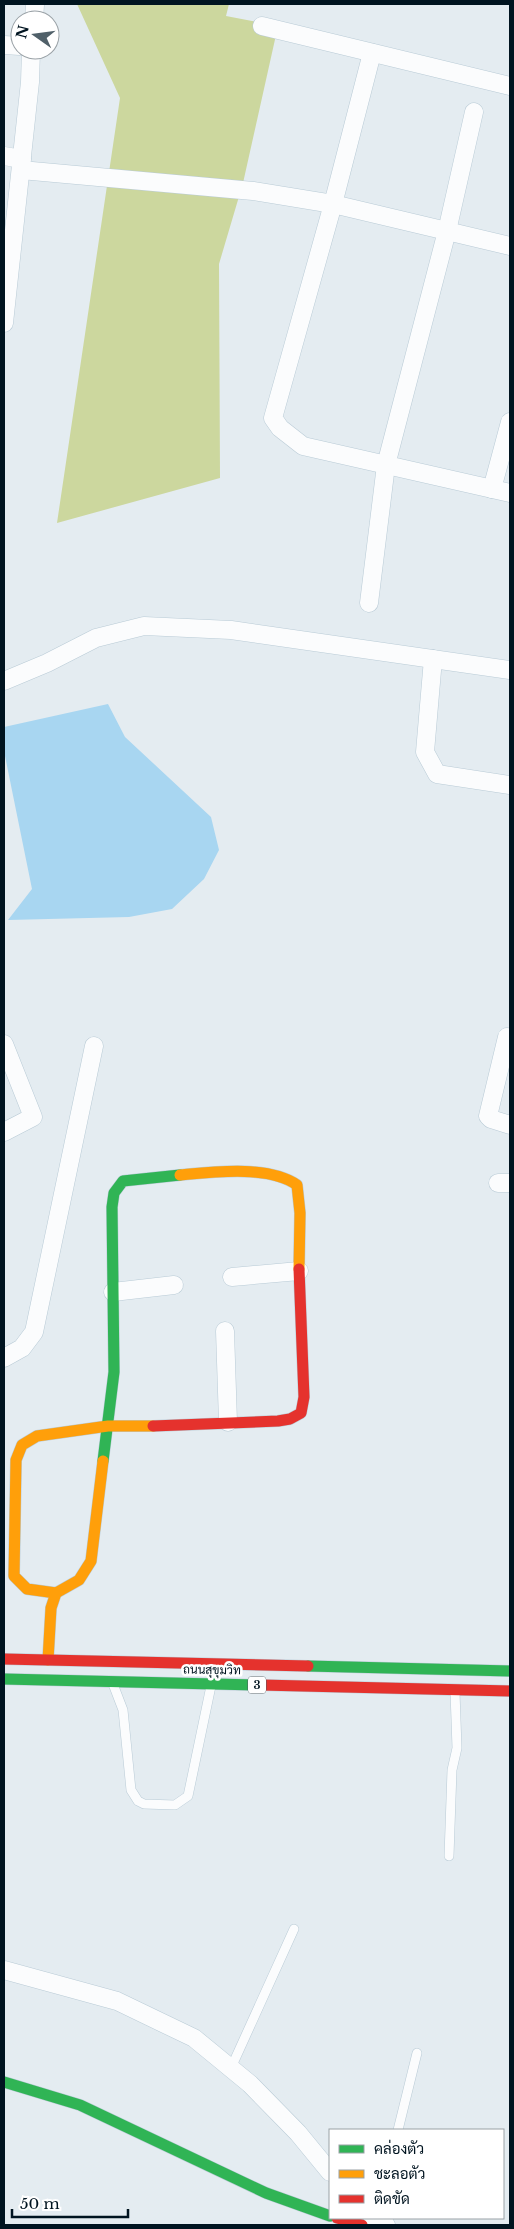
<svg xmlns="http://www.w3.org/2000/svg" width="514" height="2229" viewBox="0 0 514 2229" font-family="'Libre Baskerville',Sarabun,serif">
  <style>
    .green { fill: #ccd79e }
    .water { fill: #a8d6f1 }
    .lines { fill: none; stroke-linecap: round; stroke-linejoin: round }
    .lane-casing { stroke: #b9cbd6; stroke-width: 10 }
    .street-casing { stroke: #b9cbd6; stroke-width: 19 }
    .fast-casing { stroke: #b9cbd6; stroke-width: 12 }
    .slow-casing { stroke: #b9cbd6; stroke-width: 12 }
    .jam-casing { stroke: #b9cbd6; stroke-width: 12 }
    .lane { stroke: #fbfcfd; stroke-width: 9 }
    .street { stroke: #fbfcfd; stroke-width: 18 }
    .fast { stroke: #30b455; stroke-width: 11 }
    .slow { stroke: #ff9f0a; stroke-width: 11 }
    .jam { stroke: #e5322d; stroke-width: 11 }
    .labels { text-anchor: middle; stroke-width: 5; stroke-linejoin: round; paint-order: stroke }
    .shield { fill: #fff; stroke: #4c5a63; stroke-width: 1 }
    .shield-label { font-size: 11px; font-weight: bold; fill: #001420 }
    .street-label { font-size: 12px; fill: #001420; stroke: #fff }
  </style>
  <rect width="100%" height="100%" fill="#e4ecf1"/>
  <polygon class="green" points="77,4 229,4 226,16 278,26 243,183 219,264 220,478 57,523 120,98"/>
  <polygon class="water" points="108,704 125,737 211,817 219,850 204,879 172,909 129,917 8,920 32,889 4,751 4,727"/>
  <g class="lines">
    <g class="lane-casing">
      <g id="lane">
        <polyline points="113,1684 123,1710 131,1790 138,1801 144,1804 175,1805 188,1796 211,1686"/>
        <polyline points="449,1856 452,1770 457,1748 455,1692"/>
        <polyline points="231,2068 294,1929"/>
        <polyline points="398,2130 417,2053"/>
      </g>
    </g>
    <g class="street-casing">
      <g id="street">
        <polyline points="34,20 35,5"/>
        <polyline points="262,26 510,86"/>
        <polyline points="4,45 20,46"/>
        <polyline points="372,53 333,204 273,418 280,428 303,446 510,493"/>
        <polyline points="4,156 22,159"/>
        <polyline points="21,170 253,191 333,204 510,246"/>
        <polyline points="4,323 30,82 31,50"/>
        <polyline points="492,489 510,422"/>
        <polyline points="369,603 386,465 447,231 474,112"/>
        <polyline points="433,659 425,752 437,774 510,785"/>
        <polyline points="4,681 47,663 96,638 144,626 231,630 510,670"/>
        <polyline points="507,1037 488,1116 491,1119 510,1125"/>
        <polyline points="4,1044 33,1117 4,1132"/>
        <polyline points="498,1183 510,1183"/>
        <polyline points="232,1277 299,1271"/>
        <polyline points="113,1292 174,1285"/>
        <polyline points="225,1331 228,1422"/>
        <polyline points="4,1358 22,1348 34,1332 94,1046"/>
        <polyline points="4,1970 117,2001 194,2038 250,2084 298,2133 330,2172"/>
        <polyline points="373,2218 386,2225"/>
      </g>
    </g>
    <g class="fast-casing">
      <g id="fast">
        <polyline points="103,1461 114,1372 112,1207 114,1193 123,1181 180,1175"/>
        <polyline points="308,1666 510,1671"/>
        <polyline points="4,1679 261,1685"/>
        <polyline points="4,2082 80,2105 266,2193 330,2216"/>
      </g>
    </g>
    <g class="slow-casing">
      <g id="slow">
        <path d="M180 1175C213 1172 269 1165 297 1185L300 1213 299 1269"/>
        <polyline points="56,1593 27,1589 14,1576 16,1460 22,1445 37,1436 108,1426 153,1426"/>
        <polyline points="48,1660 51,1608 56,1593 79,1580 91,1561 103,1461"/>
      </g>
    </g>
    <g class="jam-casing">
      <g id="jam">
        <polyline points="153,1426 278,1421 290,1419 301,1413 304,1397 299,1269"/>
        <polyline points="4,1659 308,1666"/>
        <polyline points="261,1685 510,1691"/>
        <polyline points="337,2218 362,2225"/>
      </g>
    </g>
    <use href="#lane" class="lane"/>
    <use href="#street" class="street"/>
    <use href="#fast" class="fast"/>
    <use href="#slow" class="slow"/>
    <use href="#jam" class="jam"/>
  </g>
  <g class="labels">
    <rect class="shield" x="248" y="1676.5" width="18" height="17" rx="4"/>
    <g class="shield-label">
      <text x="257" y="1689">3</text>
    </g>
    <g class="street-label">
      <text transform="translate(212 1670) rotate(1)" y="4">ถนนสุขุมวิท</text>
    </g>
  </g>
  <rect width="514" height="2229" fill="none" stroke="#001420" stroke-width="10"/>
  <rect x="329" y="2129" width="175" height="90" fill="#ffffff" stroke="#99a1a6"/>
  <rect x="339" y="2145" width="25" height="8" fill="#30b455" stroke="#99a1a6"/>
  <text x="374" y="2154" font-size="15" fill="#001420">คล่องตัว</text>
  <rect x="339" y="2170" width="25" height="8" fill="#ff9f0a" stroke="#99a1a6"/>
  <text x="374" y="2179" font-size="15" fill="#001420">ชะลอตัว</text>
  <rect x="339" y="2195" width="25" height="8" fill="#e5322d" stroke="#99a1a6"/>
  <text x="374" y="2204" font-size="15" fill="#001420">ติดขัด</text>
  <g transform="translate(35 35) rotate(284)"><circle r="24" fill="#ffffff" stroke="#99a1a6"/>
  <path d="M0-4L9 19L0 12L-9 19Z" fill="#506069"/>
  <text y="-8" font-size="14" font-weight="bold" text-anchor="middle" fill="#001420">N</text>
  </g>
  <path d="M12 2209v8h116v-8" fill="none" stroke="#001420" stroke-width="2.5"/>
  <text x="20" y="2209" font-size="15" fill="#001420" stroke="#ffffff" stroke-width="4" paint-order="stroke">50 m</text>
</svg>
